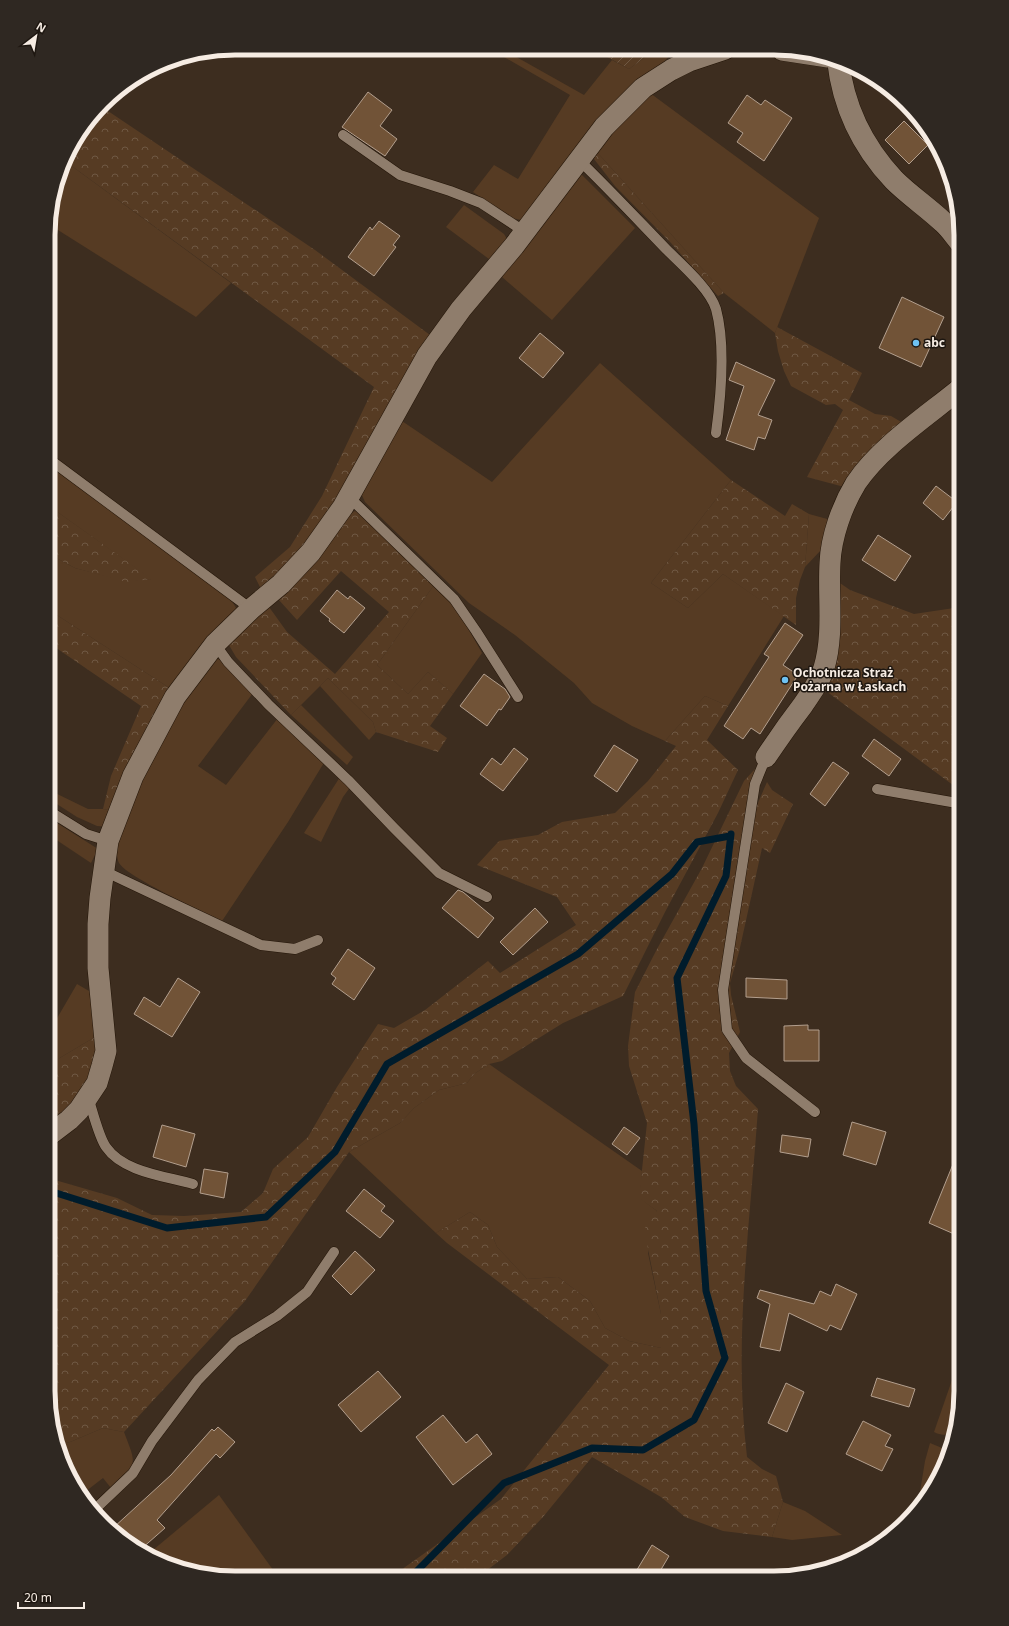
<svg xmlns="http://www.w3.org/2000/svg" width="1009" height="1626" viewBox="0 0 1009 1626" font-family="'Noto Sans',sans-serif">
  <style>
    .grass { fill: #563b23 }
    .forest { fill: url(#forest-crowns) }
    .garden { fill: url(#garden-furrows) }
    .lines { fill: none; stroke-linecap: round; stroke-linejoin: round }
    .stream { stroke: #001c2c; stroke-width: 7 }
    .building { fill: #715337; stroke: #b39f8e }
    .service-casing { stroke: #231508; stroke-width: 11 }
    .minor-casing { stroke: #231508; stroke-width: 22 }
    .tertiary-casing { stroke: #231508; stroke-width: 23 }
    .service { stroke: #8f7d6c; stroke-width: 10 }
    .minor { stroke: #8f7d6c; stroke-width: 21 }
    .tertiary { stroke: #8f7d6c; stroke-width: 22 }
    .poi-dot { fill: #6ec2f3; stroke: #1e1711; stroke-width: 1.5 }
    .labels { text-anchor: middle; stroke-width: 3; stroke-linejoin: round; paint-order: stroke }
    .poi-label { font-size: 12px; font-weight: bold; fill: #f6ece3; stroke: #1e1711; text-anchor: start }
    .rim { fill: none; stroke: #f6ece3; stroke-width: 5 }
  </style>
  <defs>
    <pattern id="forest-crowns" width="20" height="18" patternUnits="userSpaceOnUse"><rect width="20" height="18" fill="#563b23"/><path d="M2 6a3 3 0 1 1 6 0M12 15a3 3 0 1 1 6 0" fill="none" stroke="#6f5843"/></pattern>
    <pattern id="garden-furrows" width="10" height="10" patternUnits="userSpaceOnUse"><rect width="10" height="10" fill="#563b23"/><path d="M-1 1l2-2M0 10L10 0M9 11l2-2" fill="none" stroke="#6f5843"/></pattern>
  </defs>
  <rect width="100%" height="100%" fill="#3d2d1f"/>
  <g class="grass">
    <polygon points="490,49 502,49 584,95 612,60 629,69 656,49 669,49 670,55 521,220 512,218 473,192 494,165 518,179 570,95"/>
    <polygon points="650,93 819,218 775,333 724,293 595,150"/>
    <polygon points="65,161 231,283 196,317 50,225 50,211"/>
    <polygon points="579,172 635,228 552,320 502,277"/>
    <polygon points="464,205 504,234 507,239 493,262 446,227"/>
    <polygon points="600,363 731,480 651,583 688,608 723,574 784,616 728,706 705,696 665,741 632,726 592,703 574,683 515,635 469,603 365,502 361,493 399,419 492,482"/>
    <path d="M49 466C95 499 141 531 186 565 199 575 230 594 236 608L235 612 171 689 49 610V554L75 568 126 581 151 579 49 506Z"/>
    <polygon points="809,514 831,520 822,549 805,567"/>
    <polygon points="434,585 458,611 482,653 453,694 428,672 408,694 377,665"/>
    <path d="M218 659 223 661 253 693 198 766 226 785 278 718 325 761 288 822 222 921C204 912 127 877 119 863 104 834 184 685 210 663 212 662 215 661 218 659Z"/>
    <polygon points="328,678 373,722 376,732 369,740 320,686"/>
    <polygon points="301,705 353,757 347,765 291,715"/>
    <polygon points="340,777 351,786 343,797 321,842 304,833"/>
    <polygon points="49,790 88,809 103,809 114,811 110,827 97,826 77,817 49,799"/>
    <polygon points="49,818 98,849 91,863 49,835"/>
    <polygon points="77,984 96,995 100,1034 48,1065 49,1015 56,1020"/>
    <polygon points="489,1064 642,1171 640,1198 657,1211 648,1253 661,1314 661,1348 629,1341 605,1328 590,1301 558,1277 527,1279 497,1247 488,1225 470,1212 436,1233 349,1152 400,1123 414,1108 439,1090 467,1083 474,1074"/>
    <path d="M961 1354V1403L951 1433C945 1436 940 1435 934 1432Z"/>
    <path d="M103 1428 124 1432C137 1466 138 1463 111 1488L103 1478 81 1495 62 1462 59 1444 70 1442Z"/>
    <path d="M930 1443 942 1448C943 1450 945 1452 945 1454 948 1467 926 1501 917 1510L925 1461Z"/>
    <polygon points="219,1495 276,1574 269,1577 211,1576 163,1564 147,1555"/>
    <polygon points="783,1502 805,1511 842,1535 792,1540 772,1537"/>
    <polygon points="853,1549 865,1553 842,1565"/>
  </g>
  <g class="forest">
    <polygon points="102,107 315,250 430,335 333,512 296,559 262,591 255,577 290,547 322,496 374,387 65,161 79,136"/>
    <polygon points="595,150 724,293 718,296 671,243 615,186 594,159"/>
    <polygon points="777,327 862,373 849,400 875,414 891,416 908,426 848,488 807,477 843,410 835,404 826,405 791,386 784,371 778,351 775,333"/>
    <polygon points="731,480 785,516 792,504 809,514 805,567 800,580 796,598 796,625 723,574 688,608 651,583"/>
    <polygon points="49,506 152,579 126,582 75,568 49,554"/>
    <path d="M355 511 362 515 434 585 377 665 408 694 428 672 453 694 430 726 447 738 438 752 376 732 373 722 328 678 291 715 236 657 229 645 235 633 269 607 287 632 335 674 389 612 341 571 297 620 279 600 286 594C300 576 337 520 355 511Z"/>
    <polygon points="837,581 850,590 914,614 961,607 961,791 826,691 834,664"/>
    <polygon points="49,610 171,689 114,811 103,809 111,776 141,706 49,643"/>
    <polygon points="705,696 728,706 707,740 738,770 718,813 665,912 623,996 563,1023 502,1061 489,1064 474,1074 467,1083 439,1090 414,1108 400,1123 349,1152 245,1301 124,1432 103,1428 70,1442 59,1444 48,1391 48,1222 57,1206 48,1205 48,1178 117,1198 152,1215 184,1216 241,1212 263,1193 273,1169 308,1137 337,1087 378,1024 394,1028 425,1010 488,961 500,973 576,925 557,897 477,865 499,841 538,835 562,822 615,813 648,781 676,746 665,741"/>
    <path d="M755 769 746 815 754 812 767 782 772 790 793 804 770 853 762 848 739 952 730 983 731 995 740 1032 729 1053 730 1071 736 1086 758 1109C750 1225 733 1341 747 1457L762 1469 776 1476 783 1502 772 1537 723 1531 685 1517 661 1497 592 1457 543 1517 507 1555 478 1577H391L501 1499 609 1365 447 1243 436 1233 470 1212 488 1225 497 1247 527 1279 558 1277 590 1301 605 1328 629 1341 661 1348V1314L644 1229 657 1211 639 1198 647 1123 629 1066 628 1046 635 992 657 949 702 868 744 781Z"/>
    <polygon points="100,1034 98,1060 75,1105 48,1127 48,1065"/>
  </g>
  <polygon class="garden" points="593,49 656,49 629,69"/>
  <g class="lines">
    <g class="stream">
      <polyline points="48,1192 53,1192 167,1228 266,1217 335,1152 387,1064 578,954 672,874 697,842 730,836"/>
      <polyline points="411,1577 504,1483 592,1448 643,1450 694,1420 725,1358 706,1291 694,1124 677,978 726,876 731,834"/>
    </g>
  </g>
  <g class="building">
    <polygon points="368,92 392,110 380,126 397,139 385,156 342,127"/>
    <polygon points="747,95 761,105 765,100 792,118 764,161 737,142 743,133 728,123"/>
    <polygon points="904,121 928,145 909,164 885,140"/>
    <polygon points="379,221 400,236 393,245 396,247 374,276 348,257 370,227 372,230"/>
    <polygon points="902,297 944,317 921,367 879,348"/>
    <polygon points="540,333 564,353 543,378 519,358"/>
    <polygon points="736,362 775,380 758,415 772,420 765,439 758,437 754,450 726,440 744,386 729,380"/>
    <polygon points="936,486 957,502 943,520 923,503"/>
    <polygon points="878,535 911,556 895,581 862,560"/>
    <polygon points="337,590 348,599 350,596 365,608 344,633 329,621 330,619 320,611"/>
    <polygon points="785,623 803,635 783,665 798,675 760,734 751,728 743,739 724,726 769,657 764,654"/>
    <polygon points="484,674 505,689 510,697 501,710 499,709 487,726 460,706"/>
    <polygon points="874,739 901,759 889,776 862,756"/>
    <polygon points="614,745 638,760 617,792 594,776"/>
    <polygon points="514,748 528,759 503,791 480,774 492,758 501,765"/>
    <polygon points="833,762 849,773 825,806 810,794"/>
    <polygon points="458,890 463,892 494,918 478,938 442,908"/>
    <polygon points="535,908 548,922 513,955 500,942"/>
    <polygon points="348,949 375,968 354,1000 332,984 336,978 331,974"/>
    <polygon points="178,978 200,992 172,1037 134,1014 144,997 160,1007"/>
    <polygon points="746,978 787,980 787,999 746,997"/>
    <polygon points="808,1025 808,1030 819,1030 819,1061 784,1061 784,1026"/>
    <polygon points="852,1122 886,1132 876,1165 843,1155"/>
    <polygon points="162,1125 195,1134 186,1167 153,1157"/>
    <polygon points="624,1127 640,1138 627,1155 612,1144"/>
    <polygon points="782,1135 811,1139 808,1157 780,1152"/>
    <polygon points="960,1147 961,1147 961,1237 929,1223"/>
    <polygon points="204,1169 228,1173 224,1198 200,1193"/>
    <polygon points="364,1189 385,1206 381,1211 394,1221 380,1238 346,1211"/>
    <polygon points="355,1251 375,1270 351,1295 332,1276"/>
    <polygon points="836,1284 857,1294 841,1330 830,1325 827,1331 789,1313 780,1351 760,1347 770,1304 757,1298 760,1290 814,1304 820,1291 831,1296"/>
    <polygon points="378,1371 401,1397 361,1432 338,1405"/>
    <polygon points="877,1378 915,1389 909,1407 871,1396"/>
    <polygon points="786,1383 804,1392 787,1432 768,1423"/>
    <polygon points="443,1415 466,1443 477,1434 492,1454 453,1485 416,1437"/>
    <polygon points="863,1421 891,1435 885,1446 893,1449 882,1471 846,1454"/>
    <polygon points="218,1427 235,1442 220,1458 216,1454 157,1520 165,1528 140,1550 125,1542 113,1528 171,1475 212,1429 214,1431"/>
    <polygon points="652,1545 669,1556 656,1578 632,1578"/>
  </g>
  <g class="lines">
    <g class="service-casing">
      <g id="service">
        <polyline points="678,49 689,61"/>
        <polyline points="343,135 400,175 450,191 481,203 525,232"/>
        <path d="M579 160C609 189 637 219 666 249 681 264 710 289 716 309 726 346 721 396 716 433"/>
        <polyline points="49,459 251,609"/>
        <polyline points="349,497 454,599 476,631 518,697"/>
        <polyline points="215,644 228,662 268,704 348,780 394,828 439,873 487,897"/>
        <polyline points="766,757 755,784 732,931 723,990 727,1030 746,1058 815,1112"/>
        <polyline points="877,789 957,803 961,805"/>
        <polyline points="49,811 86,834 108,841"/>
        <polyline points="104,871 261,945 295,949 318,940"/>
        <path d="M88 1097C92 1109 99 1138 106 1147 123 1172 165 1176 193 1184"/>
        <polyline points="93,1511 133,1473 152,1441 198,1380 235,1342 277,1316 307,1292 334,1252"/>
      </g>
    </g>
    <g class="minor-casing">
      <g id="minor">
        <polyline points="782,50 828,57"/>
        <path d="M766 757C778 739 790 722 803 705 810 694 820 682 824 668 834 634 828 598 830 563 831 537 842 506 856 483 880 447 927 416 961 388"/>
        <polyline points="48,1136 69,1120 79,1110 97,1083 102,1066 106,1051 98,968 98,924 100,898 108,841 133,776 175,697 215,644 251,609 281,584 311,552 343,507 427,356 461,309 514,246 604,127 643,88 671,70 689,61 725,49"/>
      </g>
    </g>
    <g class="tertiary-casing">
      <path id="tertiary" d="M838 60C843 106 862 146 894 180 909 195 927 207 943 222 950 228 955 236 961 243"/>
    </g>
    <use href="#service" class="service"/>
    <use href="#minor" class="minor"/>
    <use href="#tertiary" class="tertiary"/>
  </g>
  <g class="poi-dot">
    <circle cx="916" cy="343" r="4"/>
    <circle cx="785" cy="680" r="4"/>
  </g>
  <g class="labels">
    <g class="poi-label">
      <text x="924" y="347">abc</text>
      <text x="793" y="677">Ochotnicza Straż<tspan x="793" dy="14">Pożarna w Łaskach</tspan></text>
    </g>
  </g>
  <path d="M0 0H1009V1626H0ZM235 55H774A180 180 0 0 1 954 235V1391A180 180 0 0 1 774 1571H235A180 180 0 0 1 55 1391V235A180 180 0 0 1 235 55Z" fill="#2f2822" fill-rule="evenodd"/>
  <path class="rim" d="M235 55H774A180 180 0 0 1 954 235V1391A180 180 0 0 1 774 1571H235A180 180 0 0 1 55 1391V235A180 180 0 0 1 235 55Z"/>
  <g transform="translate(36 36) rotate(31)" stroke="#1e1711" stroke-width="3" paint-order="stroke">
  <path d="M0-3L7 15L0 10L-7 15Z" fill="#f6ece3"/>
  <text y="-6" font-size="11" font-weight="bold" text-anchor="middle" fill="#f6ece3">N</text>
  </g>
  <path d="M18 1602v6h66v-6" fill="none" stroke="#f6ece3" stroke-width="2"/>
  <text x="24" y="1602" font-size="12" fill="#f6ece3" stroke="#1e1711" stroke-width="3" paint-order="stroke">20 m</text>
</svg>
